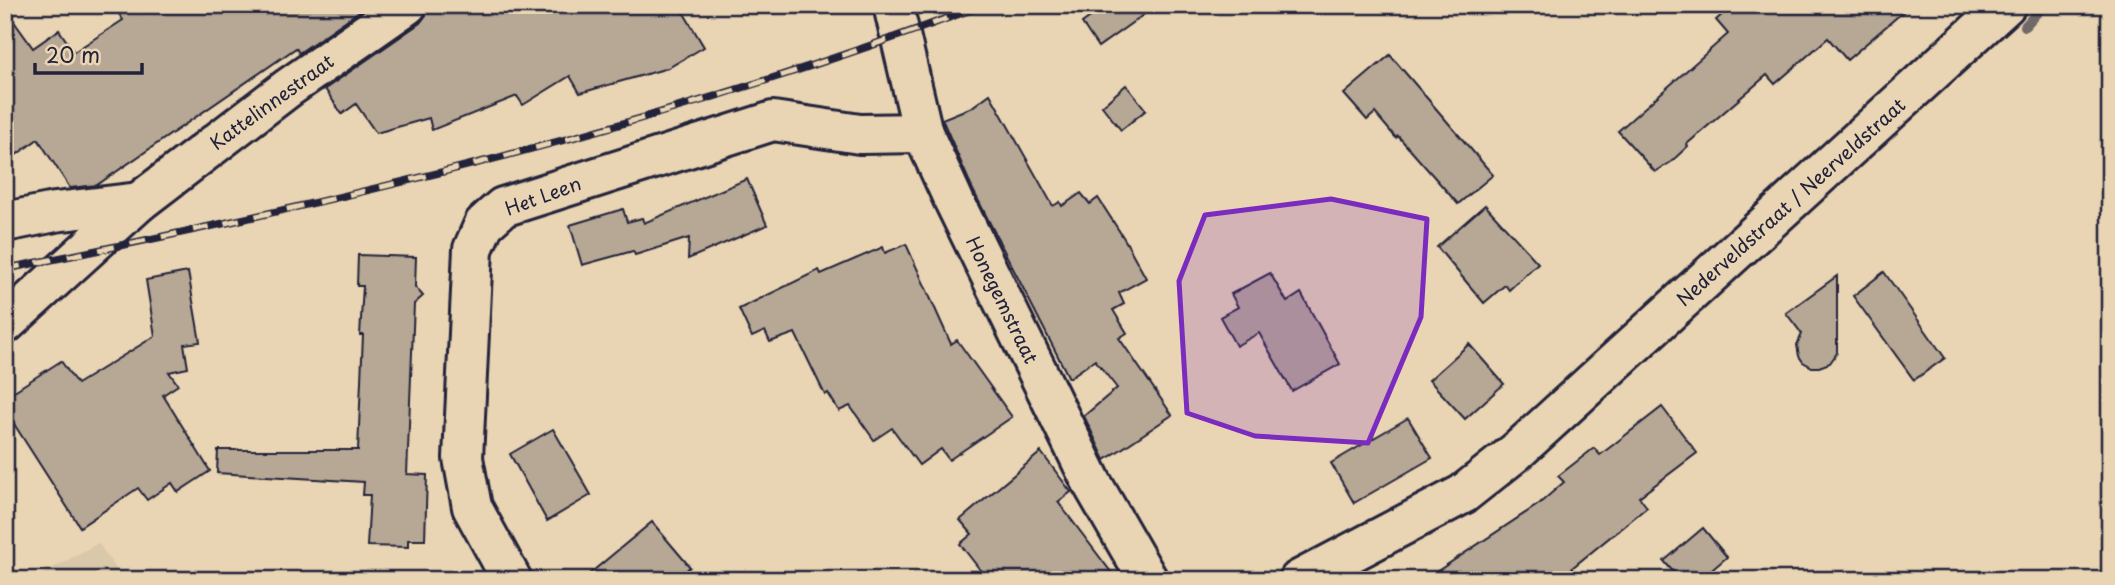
<svg xmlns="http://www.w3.org/2000/svg" width="2115" height="585" viewBox="0 0 2115 585" font-family="'Playpen Sans',sans-serif">
  <style>
    .built { fill: #dac8aa }
    .lines { fill: none; stroke-linecap: round; stroke-linejoin: round }
    .stream { stroke: #6f6769; stroke-width: 10 }
    .building { fill: #b7a895; stroke: #22223b; stroke-width: 2 }
    .minor-casing { stroke: #22223b; stroke-width: 44 }
    .minor { stroke: #e9d5b3; stroke-width: 38 }
    .rail-casing { stroke: #22223b; stroke-width: 8 }
    .rail { stroke: #e9d5b3; stroke-width: 5; stroke-dasharray: 16; stroke-linecap: butt }
    .marked { fill: #7b2cbf; fill-opacity: 0.2; stroke: #7b2cbf; stroke-width: 5; stroke-linejoin: round }
    .labels { text-anchor: middle; stroke-width: 7; stroke-linejoin: round; paint-order: stroke }
    .street-label { font-size: 19px; fill: #22223b; stroke: #e9d5b3 }
  </style>
  <rect width="100%" height="100%" fill="#e9d5b3"/>
  <filter id="ink" filterUnits="userSpaceOnUse"><feTurbulence type="fractalNoise" baseFrequency=".0143" numOctaves="2"/><feDisplacementMap in="SourceGraphic" scale="14" xChannelSelector="R" yChannelSelector="G"/><feConvolveMatrix kernelMatrix="1 2 1 2 8 2 1 2 1" color-interpolation-filters="sRGB"/></filter>
  <g filter="url(#ink)">
    <polygon class="built" points="98,543 124,580 32,580"/>
    <g class="lines">
      <polyline class="stream" points="2025,26 2044,5"/>
    </g>
    <g class="building">
      <polygon points="113,5 368,5 299,53 296,48 97,185 70,188 38,139 5,163 5,9 33,48 59,30 74,52 123,20"/>
      <polygon points="429,5 679,5 704,47 668,68 580,93 570,76 523,105 517,96 432,130 429,118 376,133 356,104 342,114 325,89 420,23 426,15"/>
      <polygon points="1107,5 1157,5 1098,47 1082,23"/>
      <polygon points="1733,5 1911,5 1847,60 1828,38 1775,84 1767,75 1687,144 1688,146 1671,162 1655,172 1618,131 1728,34 1716,20"/>
      <polygon points="1390,55 1493,175 1458,204 1398,136 1396,138 1375,113 1367,120 1344,94"/>
      <polygon points="1126,85 1146,110 1121,130 1102,106"/>
      <polygon points="990,94 1053,206 1060,202 1062,206 1081,193 1090,204 1098,198 1125,240 1146,278 1119,293 1124,304 1113,310 1127,333 1119,338 1172,415 1105,460 1084,416 1117,388 1095,360 1069,378 973,190 942,119 972,107"/>
      <polygon points="747,179 767,225 688,259 689,238 635,255 633,251 582,265 570,225 623,209 627,222 642,218 644,223"/>
      <polygon points="1485,205 1538,263 1509,290 1505,285 1484,303 1437,247"/>
      <polygon points="906,244 951,344 957,340 1012,417 949,460 941,449 919,465 892,428 874,440 850,406 839,411 828,393 825,395 795,333 770,342 765,331 752,337 739,309 819,270 821,274 883,247 885,253"/>
      <polygon points="358,255 416,257 415,287 423,296 414,304 407,474 427,475 425,540 408,540 408,547 367,546 370,495 363,495 364,482 217,473 218,450 358,450 363,335 360,335 363,286 357,286"/>
      <polygon points="188,272 200,342 184,344 188,368 169,372 178,385 163,395 210,471 178,492 172,483 147,500 138,488 80,527 5,410 5,397 61,361 77,384 155,336 146,280"/>
      <polygon points="1884,272 1945,358 1914,380 1853,296"/>
      <polygon points="1270,273 1287,302 1301,293 1340,364 1292,391 1259,333 1236,346 1220,317 1238,307 1231,294"/>
      <polygon points="1837,276 1837,353 1830,363 1819,367 1812,367 1803,362 1799,356 1797,345 1802,334 1786,313"/>
      <polygon points="1469,344 1504,384 1465,419 1429,380"/>
      <polygon points="1662,407 1697,453 1639,497 1647,507 1572,568 1580,580 1424,580 1539,504 1564,482 1558,476 1594,448 1600,455"/>
      <polygon points="1408,418 1432,458 1354,503 1331,463"/>
      <polygon points="553,429 591,495 547,521 510,454"/>
      <polygon points="1041,452 1071,492 1058,502 1117,580 988,580 960,544 972,534 960,520"/>
      <polygon points="652,522 690,567 675,580 582,580"/>
      <polygon points="1703,528 1727,557 1700,580 1680,580 1664,561"/>
    </g>
    <g class="lines">
      <g class="minor-casing">
        <g id="minor">
          <polyline points="893,5 923,133 954,201 1092,483 1148,580"/>
          <polyline points="5,222 55,212 139,202"/>
          <polyline points="5,324 139,202 288,88 407,5"/>
          <polyline points="512,580 472,507 463,458 473,249 484,224 503,207 773,121 860,134 923,133"/>
          <polyline points="1299,580 1463,494 1516,452 2006,5"/>
        </g>
      </g>
      <use href="#minor" class="minor"/>
      <g class="rail-casing">
        <path id="rail" d="M5 269C337 203 666 125 983 5"/>
      </g>
      <use href="#rail" class="rail"/>
    </g>
  </g>
  <path class="marked" d="M1331 199 1427 219 1421 317 1368 443 1255 436 1187 413 1179 281 1205 215Z"/>
  <g class="labels">
    <g class="street-label">
      <text transform="translate(272 102) rotate(-36)" y="7">Kattelinnestraat</text>
      <text transform="translate(543 196) rotate(-20)" y="7">Het Leen</text>
      <text transform="translate(1791 202) rotate(-42)" y="7">Nederveldstraat / Neerveldstraat</text>
      <text transform="translate(1002 300) rotate(64)" y="7">Honegemstraat</text>
    </g>
  </g>
  <rect width="2115" height="585" fill="none" stroke="#e9d5b3" stroke-width="28"/>
  <rect x="14" y="14" width="2087" height="557" fill="none" stroke="#22223b" stroke-width="2.5" filter="url(#ink)"/>
  <path d="M35 63v10h107v-10" fill="none" stroke="#22223b" stroke-width="3.5"/>
  <text x="46" y="63" font-size="21" fill="#22223b" stroke="#e9d5b3" stroke-width="5" paint-order="stroke">20 m</text>
</svg>
